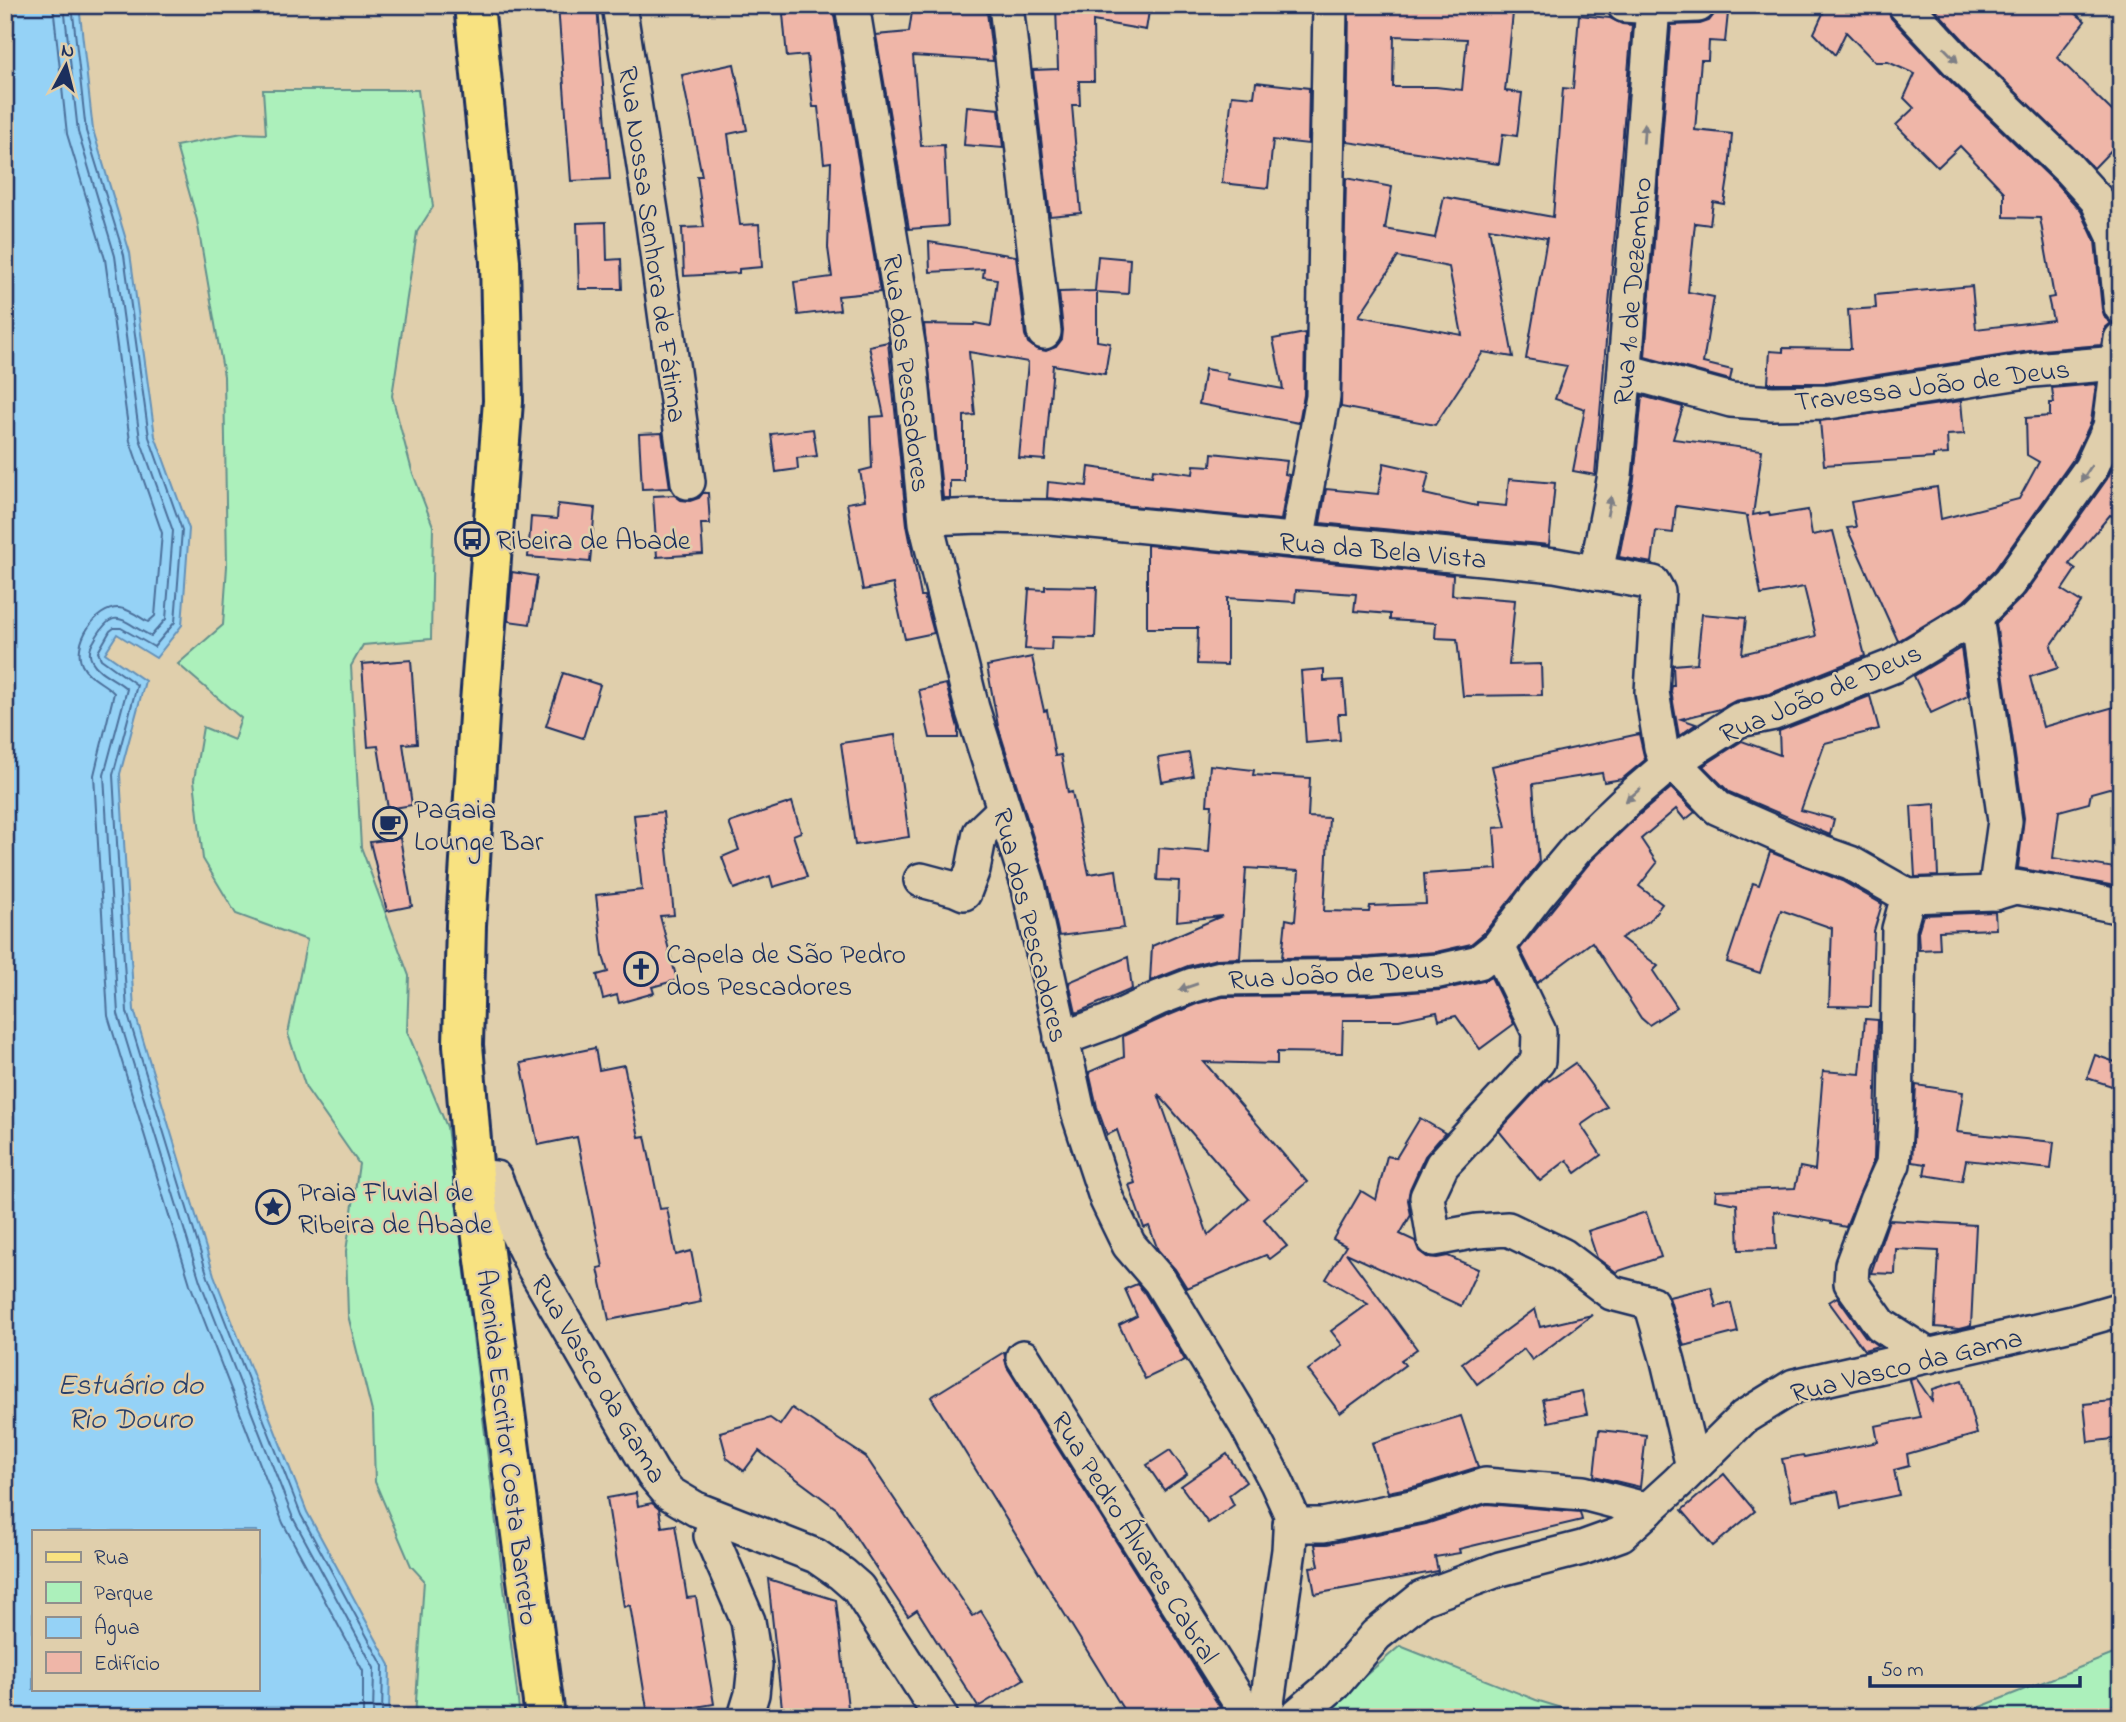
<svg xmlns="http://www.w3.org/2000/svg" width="2126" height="1722" viewBox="0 0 2126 1722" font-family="'Indie Flower',sans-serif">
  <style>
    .green { fill: #acf0bb; stroke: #64908c; stroke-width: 2 }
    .water { fill: #95d2f6; stroke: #6491b9; stroke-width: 2; fill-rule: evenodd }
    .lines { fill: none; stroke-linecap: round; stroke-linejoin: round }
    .shore { stroke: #4c709b; stroke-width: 2 }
    .stream { stroke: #6491b9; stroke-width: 9 }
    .building { fill: #efb6a8; stroke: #1b2f5e; stroke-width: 2; fill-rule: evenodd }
    .street-casing { stroke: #1b2f5e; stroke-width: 38 }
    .primary-casing { stroke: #1b2f5e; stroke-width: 44 }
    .street { stroke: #e0cfac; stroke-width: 33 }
    .primary { stroke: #f8e281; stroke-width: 38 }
    .oneway { fill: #7e7f85 }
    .labels { text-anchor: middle; stroke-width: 5; stroke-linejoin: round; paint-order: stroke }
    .street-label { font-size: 28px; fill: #1b2f5e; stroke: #e0cfac }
    .poi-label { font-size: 28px; fill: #1b2f5e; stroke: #e0cfac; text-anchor: start }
    .water-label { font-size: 30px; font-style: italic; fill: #273f6d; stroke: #e0cfac }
  </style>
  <rect width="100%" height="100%" fill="#e0cfac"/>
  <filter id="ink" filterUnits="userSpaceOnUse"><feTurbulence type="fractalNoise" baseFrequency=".0143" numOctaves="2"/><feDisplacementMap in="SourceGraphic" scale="14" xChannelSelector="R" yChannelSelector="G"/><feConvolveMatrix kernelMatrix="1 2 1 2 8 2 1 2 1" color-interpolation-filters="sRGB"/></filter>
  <g filter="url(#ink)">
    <g class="green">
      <polygon points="263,90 418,90 433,207 417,232 392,396 412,471 433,526 431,639 363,645 351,666 361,847 409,976 407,1031 447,1127 520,1717 415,1717 424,1580 411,1566 375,1482 373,1416 348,1315 346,1251 359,1164 306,1088 288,1034 307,940 236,914 203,859 194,780 203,727 234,740 241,718 178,664 223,625 227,566 224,376 197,220 176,146 242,133 266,134"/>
      <polygon points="1400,1646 1536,1700 1591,1717 1317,1717"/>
      <polygon points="2121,1651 2121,1717 1955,1717"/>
    </g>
    <path class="water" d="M5 5H79L93 130 130 253 155 436 189 529 182 625 156 658 117 634 105 653 145 681 120 774 134 1010 214 1275 307 1512 390 1665 389 1717H5ZM33 1531H257V1689H33Z"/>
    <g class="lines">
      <g class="shore">
        <path d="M53 5 67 134 105 259 130 441 162 533 155 616 148 622C139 617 130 609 119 608 95 607 72 644 82 665 88 678 105 683 114 693L94 775 108 1016 190 1284 283 1523 363 1671V1717"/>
        <path d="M64 5 78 132 115 256 140 439 173 531 166 619 151 636C122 622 115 603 94 641 90 647 88 654 92 661 99 674 117 679 127 689L104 775 118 1014 200 1281 293 1518 374 1668 373 1717"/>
        <polyline points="72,5 86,131 124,255 149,437 182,530 175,622 154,647 121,628 114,628 110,631 98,652 101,659 137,685 113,775 127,1012 208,1277 301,1515 383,1666 382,1717"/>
      </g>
      <polyline class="stream" points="2105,1717 2121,1702"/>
    </g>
    <g class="building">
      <polygon points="558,5 597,5 610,179 571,181"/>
      <polygon points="913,5 944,5 943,9 987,12 993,61 913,56 921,146 944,145 948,226 909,229 876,35 909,32"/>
      <polygon points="1056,5 1150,5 1146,30 1093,21 1094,81 1079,81 1080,105 1072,105 1081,213 1050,216 1033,70 1058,69"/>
      <path d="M1349 5H1428L1513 13 1505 91 1522 93 1517 136 1503 134 1499 164 1347 142ZM1394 36 1467 39 1462 90 1436 87H1393Z"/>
      <polygon points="1821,5 1886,5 1891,18 1944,75 2054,181 2081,211 2095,241 2102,309 2105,318 2111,323 2105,328 2101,345 2030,351 1827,383 1768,383 1770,351 1783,352 1783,348 1851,349 1848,310 1876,308 1875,295 1972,286 1976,329 2053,320 2048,298 2054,297 2040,218 2004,217 2004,192 1960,146 1938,167 1896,125 1914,108 1904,98 1915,74 1888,62 1875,62 1846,32 1835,55 1814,33 1825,9"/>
      <polygon points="1937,5 2065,5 2085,21 2057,57 2121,120 2121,140 2094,168 1972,49 1934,8"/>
      <polygon points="833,9 880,292 838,296 840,310 798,315 794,282 832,277 828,248 831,162 824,163 818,107 813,107 807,55 787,57 783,14"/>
      <polygon points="1716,12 1728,13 1725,42 1709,41 1708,60 1701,60 1695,130 1732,134 1729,172 1724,204 1713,202 1710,225 1695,223 1688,292 1714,297 1703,363 1732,370 1730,380 1645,357 1671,25 1700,24 1709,21"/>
      <path d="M1579 15 1610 18 1622 24 1632 25 1595 475 1573 471 1585 409 1555 399 1567 366 1526 359 1547 238 1489 228 1513 357 1483 352 1435 425 1341 407 1346 178 1392 187 1385 229 1435 238 1444 197 1553 217 1563 88 1573 89ZM1398 257 1449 267 1462 335 1359 316Z"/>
      <polygon points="734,64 747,130 728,134 740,225 759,224 762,267 739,269 739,273 684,276 682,228 704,227 697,176 702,176 682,75"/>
      <polygon points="1256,82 1309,88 1308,144 1273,140 1268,188 1222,183 1232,95 1254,97"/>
      <polygon points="967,106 999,109 1003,148 964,145"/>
      <polygon points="606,222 607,260 621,259 622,289 579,289 577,223"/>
      <polygon points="929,242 1016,256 1025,335 1028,343 1036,349 1046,351 1056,347 1062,339 1063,330 1059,292 1095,291 1098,256 1130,259 1128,294 1097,292 1097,341 1110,343 1105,374 1053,365 1045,460 1019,458 1028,362 969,352 975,415 964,416 964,481 950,481 950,498 943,498 924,324 974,325 975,323 991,326 997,279 983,277 984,269 930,272"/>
      <polygon points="1305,333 1304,395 1299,423 1199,404 1205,369 1228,373 1227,379 1283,389 1273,339"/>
      <polygon points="888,342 907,525 921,596 924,596 934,633 905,639 893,584 863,590 847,503 865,500 860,471 872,468 870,417 884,416 869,346"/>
      <polygon points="2096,384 2091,422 2074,458 1994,571 1964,601 1898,641 1847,528 1856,527 1851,502 1937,487 1941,519 2019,499 2039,462 2027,455 2026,418 2050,416 2050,403 2054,403 2052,388"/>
      <polygon points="1642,396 1683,407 1673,439 1762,450 1753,515 1769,512 1770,516 1808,510 1812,535 1833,531 1865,656 1769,694 1735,701 1720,709 1681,719 1696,724 1679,736 1671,691 1672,686 1674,686 1673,665 1697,663 1702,614 1746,618 1742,654 1816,636 1804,587 1761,595 1747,516 1749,516 1676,506 1673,533 1656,531 1652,563 1619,557 1634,479"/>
      <polygon points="1961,401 1964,434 1947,435 1948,454 1933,455 1933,458 1824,465 1820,421"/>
      <polygon points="813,429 817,456 797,458 798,469 776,472 771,434"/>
      <polygon points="662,433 670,488 642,489 639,434"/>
      <polygon points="2121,450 2121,519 2110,515 2069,564 2076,569 2062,590 2081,602 2051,646 2058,668 2030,677 2043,727 2121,705 2121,789 2109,788 2091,793 2089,803 2059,811 2053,858 2121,869 2121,887 2018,868 2024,818 1996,623 2025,594 2107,479"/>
      <polygon points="1212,453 1287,461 1285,474 1289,475 1281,520 1047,498 1048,482 1087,486 1089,467 1152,476 1153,469 1193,474 1194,465 1211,466"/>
      <polygon points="1384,463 1429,473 1424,494 1477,506 1477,503 1506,506 1509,479 1555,483 1549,545 1320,523 1326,489 1378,494"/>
      <polygon points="703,493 708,493 710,524 701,524 703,554 657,557 653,496 674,495 681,500 690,501 699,498"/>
      <polygon points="558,504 595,508 590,562 528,557 531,517 557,519"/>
      <polygon points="1147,545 1453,575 1452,595 1515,600 1509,665 1541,664 1542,695 1463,696 1457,639 1435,638 1436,623 1390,620 1390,614 1354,611 1356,594 1296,590 1295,602 1227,598 1227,665 1197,664 1198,628 1147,628"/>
      <polygon points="512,572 537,576 530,624 508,621"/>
      <polygon points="1045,586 1097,587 1095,638 1052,637 1051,650 1025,649 1029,589 1045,590"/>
      <polygon points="1961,648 1968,696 1931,713 1914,676"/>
      <polygon points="1032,657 1044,711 1047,710 1055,756 1061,755 1068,793 1072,792 1089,874 1116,870 1124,928 1059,936 1046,878 998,726 987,666"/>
      <polygon points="411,660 417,743 403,744 412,805 388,809 378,746 368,747 362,664"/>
      <polygon points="1324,669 1324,681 1343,680 1346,714 1338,714 1340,740 1306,743 1301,671"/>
      <polygon points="563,673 600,685 583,738 546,726"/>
      <polygon points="946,684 958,728 958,738 930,738 919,690"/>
      <polygon points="1870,696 1879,729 1825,743 1801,810 1834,819 1830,835 1729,792 1703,766 1742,741 1780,755 1779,731"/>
      <polygon points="1639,734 1645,760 1622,779 1604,782 1602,773 1533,784 1539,863 1484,933 1471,944 1436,952 1370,957 1282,958 1286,919 1295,921 1299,871 1246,868 1240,958 1217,959 1188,966 1150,981 1152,946 1222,916 1177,921 1179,881 1157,880 1159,848 1209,852 1212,805 1207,805 1210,765 1254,770 1253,775 1310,778 1308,817 1329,818 1324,911 1369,912 1370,906 1426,904 1424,874 1497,869 1494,828 1506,827 1492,766"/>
      <polygon points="895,735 909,837 855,845 841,743"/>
      <polygon points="1189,753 1193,776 1162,782 1158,758"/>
      <polygon points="1671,788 1695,812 1685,820 1676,809 1641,839 1657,863 1639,886 1662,904 1649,921 1621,938 1658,966 1653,971 1677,1007 1649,1025 1641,1018 1592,942 1537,983 1520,949 1591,861 1639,815"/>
      <polygon points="792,802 801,832 793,835 807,877 773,887 770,876 734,889 722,857 739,850 729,823"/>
      <polygon points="1935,804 1938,876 1915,877 1911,806"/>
      <polygon points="663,812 674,915 660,916 677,980 652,987 654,993 619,1003 617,995 603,999 597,975 608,972 603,956 596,895 642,890 634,815"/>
      <polygon points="400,838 412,906 387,911 370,842"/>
      <polygon points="1770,852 1842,881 1882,904 1874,931 1871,1007 1829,1006 1832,928 1781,910 1760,973 1727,962 1753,883 1759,885"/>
      <polygon points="1995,912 1996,929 1939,931 1940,949 1919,950 1918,932 1923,915"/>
      <polygon points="1128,957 1132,989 1076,1013 1069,982"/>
      <path d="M1491 977 1514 1024 1480 1049 1456 1016 1439 1020 1437 1012 1399 1020H1343L1342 1053 1277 1052V1064L1204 1062 1307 1182 1264 1219 1287 1246 1270 1259 1266 1255 1187 1288 1175 1269 1158 1250 1149 1226 1144 1228 1129 1185 1135 1183 1117 1130 1107 1135 1097 1107 1089 1072 1124 1057 1123 1036 1167 1016 1199 1003 1223 997 1371 995 1440 990 1483 981ZM1158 1094 1249 1199 1208 1235Z"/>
      <polygon points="1865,1019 1878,1020 1874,1159 1846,1227 1831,1224 1831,1222 1774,1211 1776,1249 1739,1250 1737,1204 1715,1200 1716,1191 1795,1188 1800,1167 1815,1170 1823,1071 1860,1074"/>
      <polygon points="595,1048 599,1070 624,1065 639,1137 645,1136 660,1209 667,1208 676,1255 691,1251 701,1302 609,1320 598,1268 603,1267 577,1137 538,1145 521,1063"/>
      <polygon points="2095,1055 2121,1064 2121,1089 2087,1078"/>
      <polygon points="1575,1063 1607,1107 1581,1125 1601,1155 1576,1173 1567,1160 1540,1181 1499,1131 1547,1079 1549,1081"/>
      <polygon points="1916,1085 1963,1092 1957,1132 2054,1142 2051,1169 1966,1160 1962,1181 1924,1175 1926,1164 1912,1162"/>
      <polygon points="1420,1118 1445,1133 1425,1156 1410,1189 1408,1200 1411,1215 1400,1234 1415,1241 1419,1251 1427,1257 1437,1258 1448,1256 1478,1269 1461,1306 1346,1253 1417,1349 1401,1360 1405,1365 1340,1413 1308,1370 1342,1345 1331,1331 1368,1304 1326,1279 1346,1246 1333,1239 1361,1191 1376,1200 1387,1156 1396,1158"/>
      <polygon points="1646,1212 1661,1257 1616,1272 1597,1258 1588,1231"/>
      <polygon points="1889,1220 1976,1225 1971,1326 1959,1329 1935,1327 1939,1251 1896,1249 1895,1274 1871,1273"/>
      <polygon points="1137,1284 1144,1292 1185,1360 1145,1379 1119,1325 1137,1316 1125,1289"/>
      <polygon points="1711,1287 1716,1307 1731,1303 1738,1332 1684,1346 1669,1297"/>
      <polygon points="1837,1297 1865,1336 1878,1346 1864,1350 1829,1302"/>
      <polygon points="1535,1309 1540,1327 1592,1315 1532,1360 1524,1349 1477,1384 1462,1363"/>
      <polygon points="1004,1352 1007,1367 1226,1717 1128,1717 931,1397"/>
      <polygon points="1916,1378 1932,1401 1933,1389 1962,1380 1977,1434 1907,1454 1909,1466 1894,1470 1899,1495 1841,1507 1838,1491 1791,1501 1782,1459 1803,1455 1804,1457 1878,1442 1875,1426 1920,1417 1910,1380"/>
      <polygon points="1582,1391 1587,1414 1548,1422 1543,1399"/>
      <polygon points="2121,1400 2121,1438 2088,1442 2084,1404"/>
      <polygon points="792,1408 866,1457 973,1616 981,1611 1024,1679 978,1707 917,1610 908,1616 837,1509 759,1451 744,1471 727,1458 720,1432 770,1418 780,1425"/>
      <polygon points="1461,1416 1478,1467 1417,1486 1388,1492 1372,1443"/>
      <polygon points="1599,1430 1646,1435 1640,1487 1594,1476"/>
      <polygon points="1170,1450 1187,1474 1164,1490 1147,1465"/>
      <polygon points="1227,1454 1246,1482 1229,1495 1234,1505 1208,1523 1181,1486"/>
      <polygon points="1724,1474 1755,1511 1713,1546 1682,1510"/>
      <polygon points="636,1493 638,1506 652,1503 659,1509 662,1527 675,1525 687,1598 696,1597 714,1704 648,1715 630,1605 624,1607 607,1498"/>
      <polygon points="1487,1504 1580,1512 1582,1520 1459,1549 1460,1553 1435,1557 1438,1571 1315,1594 1310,1567 1319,1566 1315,1544 1327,1544 1426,1524"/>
      <polygon points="768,1579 836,1600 849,1717 783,1717"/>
    </g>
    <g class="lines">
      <g class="street-casing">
        <g id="street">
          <polyline points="619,5 653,224 688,482"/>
          <polyline points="852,5 909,350 926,523 972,708 1028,884 1078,1112 1107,1200 1129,1245 1160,1281 1247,1426 1277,1483 1291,1514 1289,1550 1265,1717"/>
          <polyline points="1006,5 1044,332"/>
          <polyline points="1624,5 1653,7 1698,5"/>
          <polyline points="1905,5 1958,62 2068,168 2097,200 2114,236 2121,307"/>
          <polyline points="1625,371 1731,400 1772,403 1829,402 2033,370 2118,363"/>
          <polyline points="926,518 981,516 1050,517 1135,525 1555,565 1653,583 1658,592 1652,692 1661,747 1667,766"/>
          <polyline points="1297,541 1323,397 1330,5"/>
          <polyline points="1596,573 1615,475 1624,380 1653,7"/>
          <polyline points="1976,616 2005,821 1995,893"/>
          <polyline points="1673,762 1718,808 1808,848 1850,863 1908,896 1995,893 2015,887 2065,895 2121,907"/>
          <polyline points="921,880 955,889 964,893 973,869 980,833 1004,810"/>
          <polyline points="1908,896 1899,929 1896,1120 1893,1164 1876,1201 1852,1265 1851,1283 1881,1325 1929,1356"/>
          <polyline points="1498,947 1539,1032 1538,1061 1442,1165 1427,1197 1434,1239 1477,1231 1508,1229 1562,1255 1612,1293 1651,1303 1668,1361 1693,1467"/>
          <polyline points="1061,1039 1108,1022 1159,998 1193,985 1221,978 1371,976 1439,971 1479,962 1498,947 1536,897 1577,848 1626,801 1667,766 1739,720 1774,713 1893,666 1976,616 2009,583 2091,468 2110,427 2121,339"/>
          <polyline points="474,1176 495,1178 517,1233 534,1268 653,1474 669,1493 696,1509 816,1556 842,1574 858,1588 941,1717"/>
          <polyline points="1023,1357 1249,1717"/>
          <polyline points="715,1517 711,1536 748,1621 755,1665 752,1694 745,1717"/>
          <polyline points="1290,1525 1323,1525 1422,1505 1485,1485 1583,1493 1648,1510"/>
          <polyline points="1295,1717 1335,1683 1376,1635 1422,1598 1500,1569 1582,1548 1621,1534 1677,1483 1744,1417 1794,1386 2072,1323 2121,1309"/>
        </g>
      </g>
      <g class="primary-casing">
        <polyline id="primary" points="474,5 500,261 503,401 479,716 466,925 463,1045 474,1176 545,1717"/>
      </g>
      <use href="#street" class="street"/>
      <use href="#primary" class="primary"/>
    </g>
    <defs><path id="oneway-solid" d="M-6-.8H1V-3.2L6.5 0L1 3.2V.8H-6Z" transform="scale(1.75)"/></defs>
    <g class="oneway">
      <use href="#oneway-solid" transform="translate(1951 55) rotate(46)"/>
      <use href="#oneway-solid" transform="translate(1644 133) rotate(-86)"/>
      <use href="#oneway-solid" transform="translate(2086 474) rotate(123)"/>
      <use href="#oneway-solid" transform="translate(1609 506) rotate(-79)"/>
      <use href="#oneway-solid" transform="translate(1633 795) rotate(139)"/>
      <use href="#oneway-solid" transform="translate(1188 987) rotate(161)"/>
    </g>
  </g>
  <defs>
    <g id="bus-ring" transform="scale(1.75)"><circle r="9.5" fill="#e0cfac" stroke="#1b2f5e" stroke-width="1.5"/><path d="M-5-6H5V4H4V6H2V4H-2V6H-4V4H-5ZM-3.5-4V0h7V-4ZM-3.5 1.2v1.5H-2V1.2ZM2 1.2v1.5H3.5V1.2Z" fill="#1b2f5e"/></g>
    <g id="cafe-ring" transform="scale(1.75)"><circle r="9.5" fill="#e0cfac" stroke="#1b2f5e" stroke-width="1.5"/><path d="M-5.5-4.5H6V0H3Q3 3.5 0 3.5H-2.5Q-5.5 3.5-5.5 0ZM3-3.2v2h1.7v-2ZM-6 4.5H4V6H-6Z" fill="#1b2f5e"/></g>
    <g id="church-ring" transform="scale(1.75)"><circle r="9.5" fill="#e0cfac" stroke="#1b2f5e" stroke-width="1.5"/><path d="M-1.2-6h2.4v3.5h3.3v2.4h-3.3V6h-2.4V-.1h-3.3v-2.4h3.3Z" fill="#1b2f5e"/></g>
    <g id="sight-ring" transform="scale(1.75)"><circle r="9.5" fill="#e0cfac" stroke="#1b2f5e" stroke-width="1.5"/><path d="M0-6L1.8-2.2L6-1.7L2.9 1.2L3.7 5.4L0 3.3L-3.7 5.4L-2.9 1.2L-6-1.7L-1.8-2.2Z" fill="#1b2f5e"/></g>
  </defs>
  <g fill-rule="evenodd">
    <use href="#bus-ring" x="472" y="539"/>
    <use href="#cafe-ring" x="390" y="824"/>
    <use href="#church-ring" x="641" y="969"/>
    <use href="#sight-ring" x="273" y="1207"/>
  </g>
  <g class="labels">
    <g class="street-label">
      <text transform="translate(654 244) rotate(82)" y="10">Rua Nossa Senhora de Fátima</text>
      <text transform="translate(1631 291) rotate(-85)" y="10">Rua 1º de Dezembro</text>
      <text transform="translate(908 373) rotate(83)" y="10">Rua dos Pescadores</text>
      <text transform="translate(1932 384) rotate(-7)" y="10">Travessa João de Deus</text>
      <text transform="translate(1383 549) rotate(5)" y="10">Rua da Bela Vista</text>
      <text transform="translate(1820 692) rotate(-23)" y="10">Rua João de Deus</text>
      <text transform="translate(1032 925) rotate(76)" y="10">Rua dos Pescadores</text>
      <text transform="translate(1336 973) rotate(-3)" y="10">Rua João de Deus</text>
      <text transform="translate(1906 1364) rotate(-14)" y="10">Rua Vasco da Gama</text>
      <text transform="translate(600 1378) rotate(59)" y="10">Rua Vasco da Gama</text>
      <text transform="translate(509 1447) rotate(83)" y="10">Avenida Escritor Costa Barreto</text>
      <text transform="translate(1136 1537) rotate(58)" y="10">Rua Pedro Álvares Cabral</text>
    </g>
    <g class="poi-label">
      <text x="496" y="549">Ribeira de Abade</text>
      <text x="414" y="818">PaGaia<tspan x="414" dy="32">Lounge Bar</tspan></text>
      <text x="666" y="963">Capela de São Pedro<tspan x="666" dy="32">dos Pescadores</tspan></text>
      <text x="298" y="1201">Praia Fluvial de<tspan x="298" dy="32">Ribeira de Abade</tspan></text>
    </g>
    <g class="water-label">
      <text x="130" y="1394">Estuário do<tspan x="130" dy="34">Rio Douro</tspan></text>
    </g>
  </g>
  <rect width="2126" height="1722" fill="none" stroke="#e0cfac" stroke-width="28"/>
  <rect x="14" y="14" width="2098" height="1694" fill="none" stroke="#1b2f5e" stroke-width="2.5" filter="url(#ink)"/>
  <rect x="32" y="1530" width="228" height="161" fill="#e0cfac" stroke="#918f8d" stroke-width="2"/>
  <rect x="46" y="1552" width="35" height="10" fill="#f8e281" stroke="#918f8d" stroke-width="2"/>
  <text x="94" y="1564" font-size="21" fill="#1b2f5e">Rua</text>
  <rect x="46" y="1582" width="35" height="21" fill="#acf0bb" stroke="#918f8d" stroke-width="2"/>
  <text x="94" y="1600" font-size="21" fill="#1b2f5e">Parque</text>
  <rect x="46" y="1617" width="35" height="21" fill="#95d2f6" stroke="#918f8d" stroke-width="2"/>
  <text x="94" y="1634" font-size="21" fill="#1b2f5e">Água</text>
  <rect x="46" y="1652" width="35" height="21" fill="#efb6a8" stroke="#918f8d" stroke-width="2"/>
  <text x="94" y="1670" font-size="21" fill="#1b2f5e">Edifício</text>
  <g transform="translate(66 66) rotate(7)" stroke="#e0cfac" stroke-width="5" paint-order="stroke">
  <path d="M0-5L12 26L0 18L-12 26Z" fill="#1b2f5e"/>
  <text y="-10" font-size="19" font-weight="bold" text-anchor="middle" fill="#1b2f5e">N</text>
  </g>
  <path d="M1870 1676v10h210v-10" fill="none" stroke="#1b2f5e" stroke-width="3.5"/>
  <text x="1881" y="1676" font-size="21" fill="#1b2f5e" stroke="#e0cfac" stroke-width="5" paint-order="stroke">50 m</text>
</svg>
